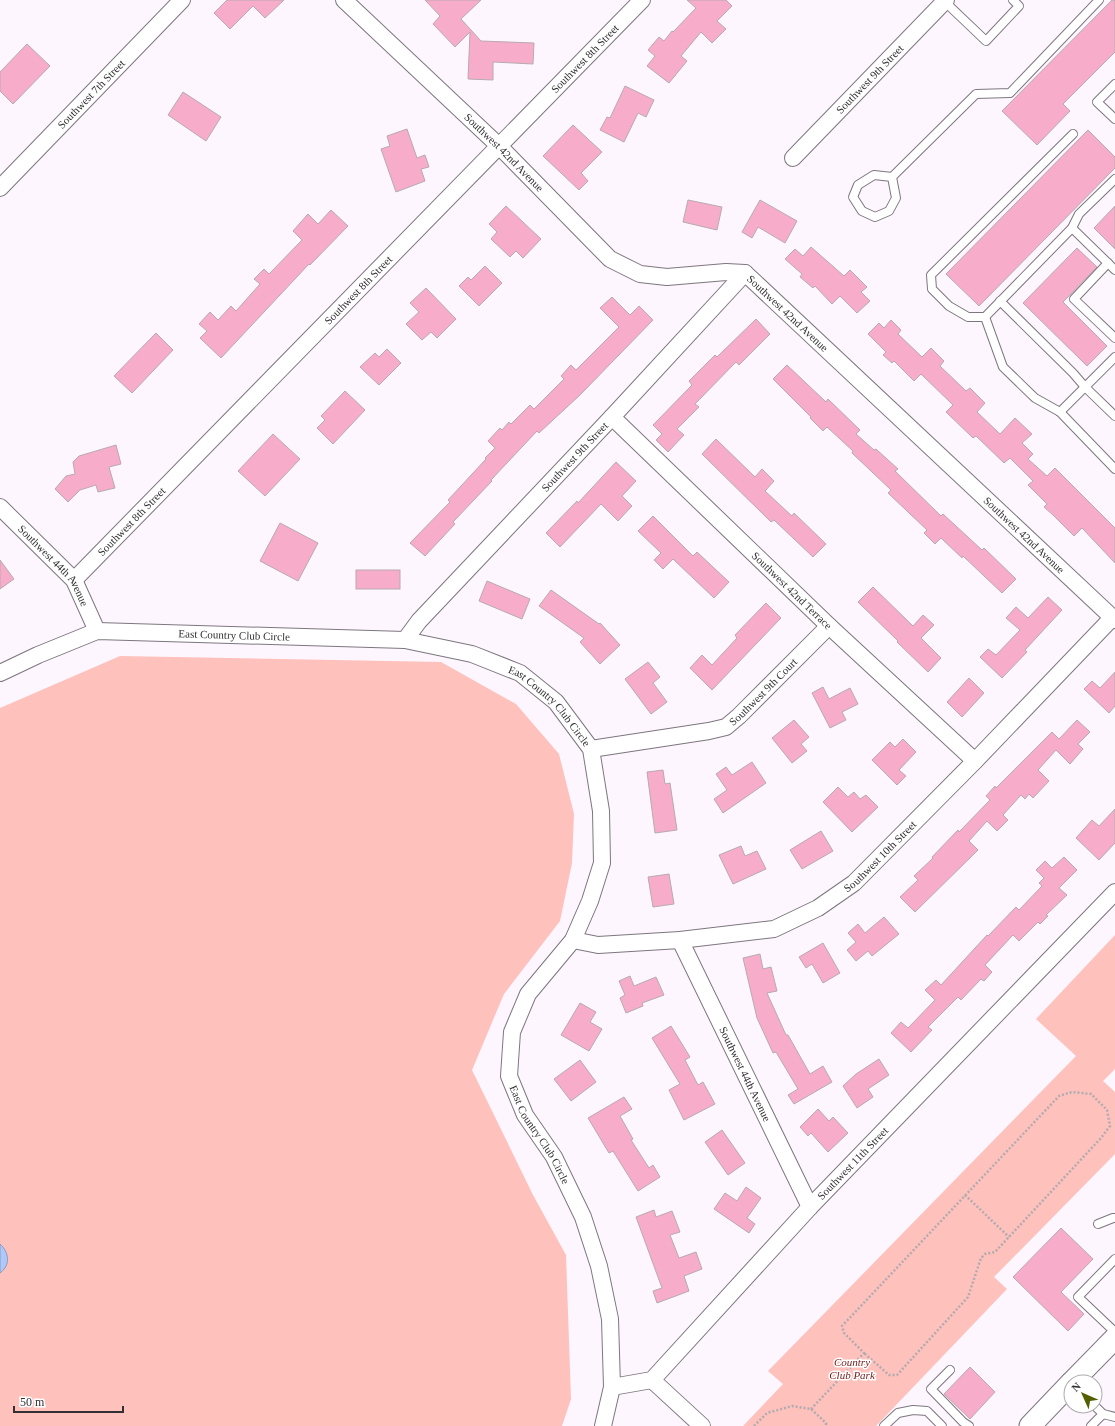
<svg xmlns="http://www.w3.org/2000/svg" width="1115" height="1426" viewBox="0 0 1115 1426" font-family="Georgia,serif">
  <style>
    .green { fill: #fec1bb }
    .water { fill: #aec9f9; stroke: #899bbd }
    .building { fill: #f7adca; stroke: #b7aaae }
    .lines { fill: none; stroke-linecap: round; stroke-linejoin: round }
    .service-casing { stroke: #7e767f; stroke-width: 10 }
    .minor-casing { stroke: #7e767f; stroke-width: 18 }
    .tertiary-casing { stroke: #7e767f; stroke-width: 23 }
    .path { stroke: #b1abb1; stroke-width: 2.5; stroke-dasharray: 2 2; stroke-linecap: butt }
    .service { stroke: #fff; stroke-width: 8 }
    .minor { stroke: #fff; stroke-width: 16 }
    .tertiary { stroke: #fff; stroke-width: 21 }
    .labels { text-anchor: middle; stroke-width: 3; stroke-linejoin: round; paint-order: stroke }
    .street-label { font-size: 11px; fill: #322f32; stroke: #fff }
    .park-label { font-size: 11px; font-style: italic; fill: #721919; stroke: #fff }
  </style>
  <rect width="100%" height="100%" fill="#fef6fe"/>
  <g class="green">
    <polygon points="120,656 441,662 516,704 559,754 574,814 572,863 560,921 504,994 472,1070 533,1195 566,1255 571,1399 562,1426 0,1426 0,708"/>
    <polygon points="1115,935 1115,1069 1103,1081 1115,1092 1115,1154 994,1277 1007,1289 876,1426 743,1426 783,1384 768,1371 1076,1056 1036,1019"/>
  </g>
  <path class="water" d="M0 1244C9 1252 11 1265 0 1273Z"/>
  <g class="building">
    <polygon points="227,0 284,0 265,18 253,6 230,29 214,13"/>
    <polygon points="425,0 481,0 461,19 481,41 534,43 533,64 493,62 493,80 468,79 470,32 455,47 433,24 440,16"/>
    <polygon points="687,0 726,0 732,6 717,21 726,29 712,43 701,32 681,56 687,61 669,83 647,66 655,56 648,50 659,37 664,41 672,31 673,32 696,8"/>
    <polygon points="1112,0 1115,0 1115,52 1063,104 1070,111 1037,145 1002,111"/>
    <polygon points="27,44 50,66 13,104 0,91 0,72"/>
    <polygon points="625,86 654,100 646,117 638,113 624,142 600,130 607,117 610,118"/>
    <polygon points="183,92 221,117 206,141 168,115"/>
    <polygon points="573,125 602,152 581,173 588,181 579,190 543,156"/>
    <polygon points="407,129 417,158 425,155 429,167 421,169 425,181 396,192 381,149 390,146 387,136"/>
    <polygon points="1088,130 1115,157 1115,168 979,306 946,274"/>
    <polygon points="688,200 722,207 717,230 683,222"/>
    <polygon points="760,200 797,221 785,243 758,227 752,238 742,232"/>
    <polygon points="506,206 541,239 523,258 516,251 510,257 491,239 497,232 489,224"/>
    <polygon points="1115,206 1115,249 1094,228"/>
    <polygon points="331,210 348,226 310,265 309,264 221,358 200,338 207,331 199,324 210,312 218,320 231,306 236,311 260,284 254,279 264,269 269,274 302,240 293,231 308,214 318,224"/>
    <polygon points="811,247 844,276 850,270 867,287 861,292 870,301 857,313 840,296 832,304 815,286 813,288 800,277 802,274 785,259 795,249 803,256"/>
    <polygon points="1077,248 1097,267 1063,302 1107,346 1087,366 1023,303"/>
    <polygon points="485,266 502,283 479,306 459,286 468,277 471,280"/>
    <polygon points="426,288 456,319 437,338 431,332 422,340 406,324 419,312 410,303"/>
    <polygon points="612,297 630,315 639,306 653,320 580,395 539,433 537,431 491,480 492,481 453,522 455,524 425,556 410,543 450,502 448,500 486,459 485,458 495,448 488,441 500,428 502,430 509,422 511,424 530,405 534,409 564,379 561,376 571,365 576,370 619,327 600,308"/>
    <polygon points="756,319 770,334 739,365 736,362 695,404 699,407 677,429 684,435 668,452 656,440 662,434 653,425 692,385 689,381 715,355 717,357"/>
    <polygon points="891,320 901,330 898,334 922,357 931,348 944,361 940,366 966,391 970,388 985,403 977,412 1000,434 1015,418 1032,434 1022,443 1033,454 1028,459 1047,476 1055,468 1115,528 1115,563 1082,528 1074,536 1053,515 1044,507 1047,504 1028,485 1033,481 1010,458 1004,463 976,436 973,438 946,412 953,405 921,374 914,381 894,361 892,363 883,355 886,352 868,334 879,323 884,328"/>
    <polygon points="156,333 173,350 132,393 114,376"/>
    <polygon points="387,349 401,363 379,385 360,367 375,353 379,357"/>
    <polygon points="787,365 826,402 828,399 860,430 856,434 874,450 876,449 898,469 895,471 941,516 943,514 982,550 984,548 1016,579 1002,593 963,556 962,558 941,538 935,544 924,533 927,530 888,493 891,490 852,453 853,451 827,427 823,431 810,418 811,417 773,379"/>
    <polygon points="345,391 365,410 333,444 317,428 325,420 321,416"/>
    <polygon points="273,434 300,459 265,496 238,471"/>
    <polygon points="716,439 755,477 762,469 774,481 765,491 792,516 794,513 826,544 813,557 774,520 771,522 702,454"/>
    <polygon points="116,445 121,464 109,467 115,488 98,492 96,485 80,490 68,502 55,489 66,476 75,474 73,462 79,456"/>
    <polygon points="616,462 636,481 622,496 632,506 618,521 601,504 560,547 546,533 577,501 578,503"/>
    <polygon points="653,516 693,556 697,552 729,582 714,598 673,559 663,569 654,560 661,553 638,531"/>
    <polygon points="280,523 318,543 298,581 260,561"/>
    <polygon points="0,560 14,579 0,589"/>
    <rect x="356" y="570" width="44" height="19"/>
    <polygon points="487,581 530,599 522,619 479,601"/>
    <polygon points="873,587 913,626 923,615 934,625 921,638 941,658 928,672 897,642 898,641 858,602"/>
    <polygon points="551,590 599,624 600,623 620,645 600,664 580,642 584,638 539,606"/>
    <polygon points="1048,597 1062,610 1025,650 1027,652 1002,678 980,657 988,649 996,655 1020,630 1006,618 1016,607 1028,618"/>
    <polygon points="766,603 781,618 712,690 690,668 702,655 712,665 737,638 735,635"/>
    <polygon points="648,662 660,677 653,683 667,702 651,714 625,679"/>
    <polygon points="1115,672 1115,706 1109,713 1084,689 1092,681 1100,688"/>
    <polygon points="969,678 984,693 962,717 947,702"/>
    <polygon points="823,687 829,699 850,688 858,704 842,712 846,720 830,728 812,693"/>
    <polygon points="794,720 809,737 801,744 807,751 792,763 772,738"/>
    <polygon points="1077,720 1090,732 1078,744 1083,749 1070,764 1056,750 1038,770 1049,781 1033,798 1029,794 1025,799 1021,795 1003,815 1008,820 997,831 987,821 969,841 978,850 915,912 900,897 918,880 914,876 933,858 932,857 958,830 959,832 990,800 986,796 995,786 996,788 1052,732 1059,739"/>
    <polygon points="903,739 916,752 899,770 906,776 897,785 872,760 890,742 895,747"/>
    <polygon points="752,762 766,783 723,813 714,799 727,790 716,774 726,767 732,775"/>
    <polygon points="663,770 665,784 670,783 677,830 655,833 647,772"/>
    <polygon points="838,787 848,797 854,792 860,799 866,795 878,807 852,832 823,802"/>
    <polygon points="1115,809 1115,843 1099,860 1076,838 1092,820 1099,826"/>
    <polygon points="821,831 833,851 802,869 790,850"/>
    <polygon points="741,846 745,856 757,851 766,869 733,884 719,855"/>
    <polygon points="1064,857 1077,870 1059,888 1067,895 1046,915 1048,916 1040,924 1038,922 1019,941 1013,935 985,965 992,972 984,981 981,979 961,1000 958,997 928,1027 932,1030 911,1052 891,1033 901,1022 908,1028 935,1000 925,990 936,980 941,985 987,935 988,936 1016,907 1019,910 1042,886 1039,883 1044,878 1036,870 1045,861 1052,868"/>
    <polygon points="669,874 674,904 653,907 648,877"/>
    <polygon points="884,917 899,934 872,956 868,951 856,961 847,950 856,942 848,933 858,924 865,933"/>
    <polygon points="823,943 840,973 823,983 812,964 806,968 799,957"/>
    <polygon points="760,954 763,969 771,967 777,991 767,993 786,1035 788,1035 810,1074 823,1066 832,1082 794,1104 788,1095 798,1089 776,1052 773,1053 757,1018 743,958"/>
    <polygon points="630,976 634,986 656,977 664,995 642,1003 643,1006 626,1013 620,998 625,995 619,981"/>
    <polygon points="580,1003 596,1012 590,1022 602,1029 589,1051 561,1035"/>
    <polygon points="671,1026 690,1057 685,1060 698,1085 703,1082 715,1104 684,1120 669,1090 680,1084 652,1038"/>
    <polygon points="879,1059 889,1075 868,1089 873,1097 857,1108 843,1086 856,1074"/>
    <polygon points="580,1060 596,1082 571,1101 554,1079"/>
    <polygon points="624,1097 632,1109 620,1116 633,1139 631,1140 649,1168 653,1165 660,1177 638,1191 613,1151 609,1153 588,1118"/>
    <polygon points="818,1109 829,1121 833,1117 848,1133 828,1152 811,1133 808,1136 800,1127"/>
    <polygon points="722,1130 745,1163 728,1175 705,1142"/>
    <polygon points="746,1187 761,1198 747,1218 755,1224 749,1233 714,1209 725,1193 737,1201"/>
    <polygon points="654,1210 656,1217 672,1211 680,1232 670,1235 679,1258 696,1252 702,1269 684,1276 689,1291 657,1303 653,1291 662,1288 636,1217"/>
    <polygon points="1061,1228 1093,1259 1061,1292 1084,1314 1068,1331 1013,1277"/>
    <polygon points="970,1367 995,1392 970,1419 944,1394"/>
  </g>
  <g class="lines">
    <g class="service-casing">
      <g id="service">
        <polyline points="944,1 986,41 1019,6 1013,0"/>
        <polyline points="1115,84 1097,102 1115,119"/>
        <polyline points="1073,134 931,275 932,289 949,306 968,317 985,317 1003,367 1035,398 1060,412 1115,469"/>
        <polygon points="874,175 892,177 896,198 889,211 875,217 862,211 853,197 858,185"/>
        <polyline points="892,177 976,94 1010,93 1099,0"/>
        <polyline points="1072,228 1115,270"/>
        <polyline points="1108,263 1074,299 1115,338"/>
        <polyline points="1000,301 1073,373 1085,387 1115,416"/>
        <polyline points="985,317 1072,228 1079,214 1115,179"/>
        <polyline points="1060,412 1115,357"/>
        <polyline points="1098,1224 1113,1218 1115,1218"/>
        <polyline points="1115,1259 1078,1297 1115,1332"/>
        <polyline points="950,1370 931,1389 963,1422 969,1426"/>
        <polyline points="1103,1414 1115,1417"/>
        <polyline points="884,1426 898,1413 913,1410 927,1411 942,1426"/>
        <polyline points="1091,1426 1103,1414 1095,1406"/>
      </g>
    </g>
    <g class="minor-casing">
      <g id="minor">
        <path id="s1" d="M344 0 499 146 610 259 640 274 667 277 726 272 745 273 1115 620"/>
        <path id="s2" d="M793 158 946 0"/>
        <path id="s3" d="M0 188 182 0"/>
        <path id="s4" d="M612 417 829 626 975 761"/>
        <path id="s5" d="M0 507 74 580 97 631"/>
        <path id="s6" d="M74 580 642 0"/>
        <path id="s7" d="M405 640 419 621 612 417 745 273"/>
        <path id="s8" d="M0 673 38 655 97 631 405 640 472 654 520 673 556 702 591 749 601 811 602 863 590 901 573 940 528 994 512 1032 509 1076 525 1115 554 1157 583 1217 599 1266 610 1319 612 1387 603 1426"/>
        <path id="s9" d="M591 749 709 731 726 727 739 716 829 626"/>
        <path id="s10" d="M573 940 598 945 680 940 774 929 818 908 854 883 975 761 1112 618"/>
        <path id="s11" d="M680 940 810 1207"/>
        <polyline points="652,1380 702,1426"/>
        <path id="s12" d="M612 1387 652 1380 810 1207 1115 892"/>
      </g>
    </g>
    <g class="tertiary-casing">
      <g id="tertiary">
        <polyline points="1072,1382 1115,1338"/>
        <polyline points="1030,1426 1071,1383"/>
      </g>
    </g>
    <g class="path">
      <polyline points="965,1195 1009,1237"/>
      <polyline points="811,1409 864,1353 844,1333 842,1326 1059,1096 1072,1092 1091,1094 1107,1110 1110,1126 1101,1138 995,1252 985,1254 981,1258 968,1297 897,1375 889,1375 864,1353"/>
      <polyline points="754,1426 767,1413 792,1406 811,1409 826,1423 826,1426"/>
    </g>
    <use href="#service" class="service"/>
    <use href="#minor" class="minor"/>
    <use href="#tertiary" class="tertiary"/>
  </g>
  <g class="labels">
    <g class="street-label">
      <text dy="4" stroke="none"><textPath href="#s6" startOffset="730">Southwest 8th Street</textPath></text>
      <text dy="4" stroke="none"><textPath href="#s2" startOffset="110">Southwest 9th Street</textPath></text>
      <text dy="4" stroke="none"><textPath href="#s3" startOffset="131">Southwest 7th Street</textPath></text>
      <text dy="4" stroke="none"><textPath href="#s1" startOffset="221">Southwest 42nd Avenue</textPath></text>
      <text dy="4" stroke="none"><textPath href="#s6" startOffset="406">Southwest 8th Street</textPath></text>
      <text dy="4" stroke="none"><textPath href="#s1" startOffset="569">Southwest 42nd Avenue</textPath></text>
      <text dy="4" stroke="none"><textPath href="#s7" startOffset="250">Southwest 9th Street</textPath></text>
      <text dy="4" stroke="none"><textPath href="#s6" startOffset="82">Southwest 8th Street</textPath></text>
      <text dy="4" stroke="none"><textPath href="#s1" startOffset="893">Southwest 42nd Avenue</textPath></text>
      <text dy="4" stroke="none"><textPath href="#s5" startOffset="80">Southwest 44th Avenue</textPath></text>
      <text dy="4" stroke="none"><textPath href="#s4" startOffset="250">Southwest 42nd Terrace</textPath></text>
      <text dy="4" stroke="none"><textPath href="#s8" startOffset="243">East Country Club Circle</textPath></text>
      <text dy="4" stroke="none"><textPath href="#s9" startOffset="188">Southwest 9th Court</textPath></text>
      <text dy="4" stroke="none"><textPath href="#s8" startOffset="578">East Country Club Circle</textPath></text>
      <text dy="4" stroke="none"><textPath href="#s10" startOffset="332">Southwest 10th Street</textPath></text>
      <text dy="4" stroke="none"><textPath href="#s11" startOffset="149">Southwest 44th Avenue</textPath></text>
      <text dy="4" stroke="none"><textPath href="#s8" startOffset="1058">East Country Club Circle</textPath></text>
      <text dy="4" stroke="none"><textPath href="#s12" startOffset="336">Southwest 11th Street</textPath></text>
    </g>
    <g class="park-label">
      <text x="852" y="1366">Country<tspan x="852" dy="13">Club Park</tspan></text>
    </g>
  </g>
  <g transform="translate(1083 1394) rotate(315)"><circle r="19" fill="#ffffff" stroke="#adacad"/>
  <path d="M0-3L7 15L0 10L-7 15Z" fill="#535f00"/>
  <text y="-6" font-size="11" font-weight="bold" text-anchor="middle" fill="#322f32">N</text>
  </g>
  <path d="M14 1406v6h109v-6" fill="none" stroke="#322f32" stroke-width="2"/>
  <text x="20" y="1406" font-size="12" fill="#322f32" stroke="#ffffff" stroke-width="3" paint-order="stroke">50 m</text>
</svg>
